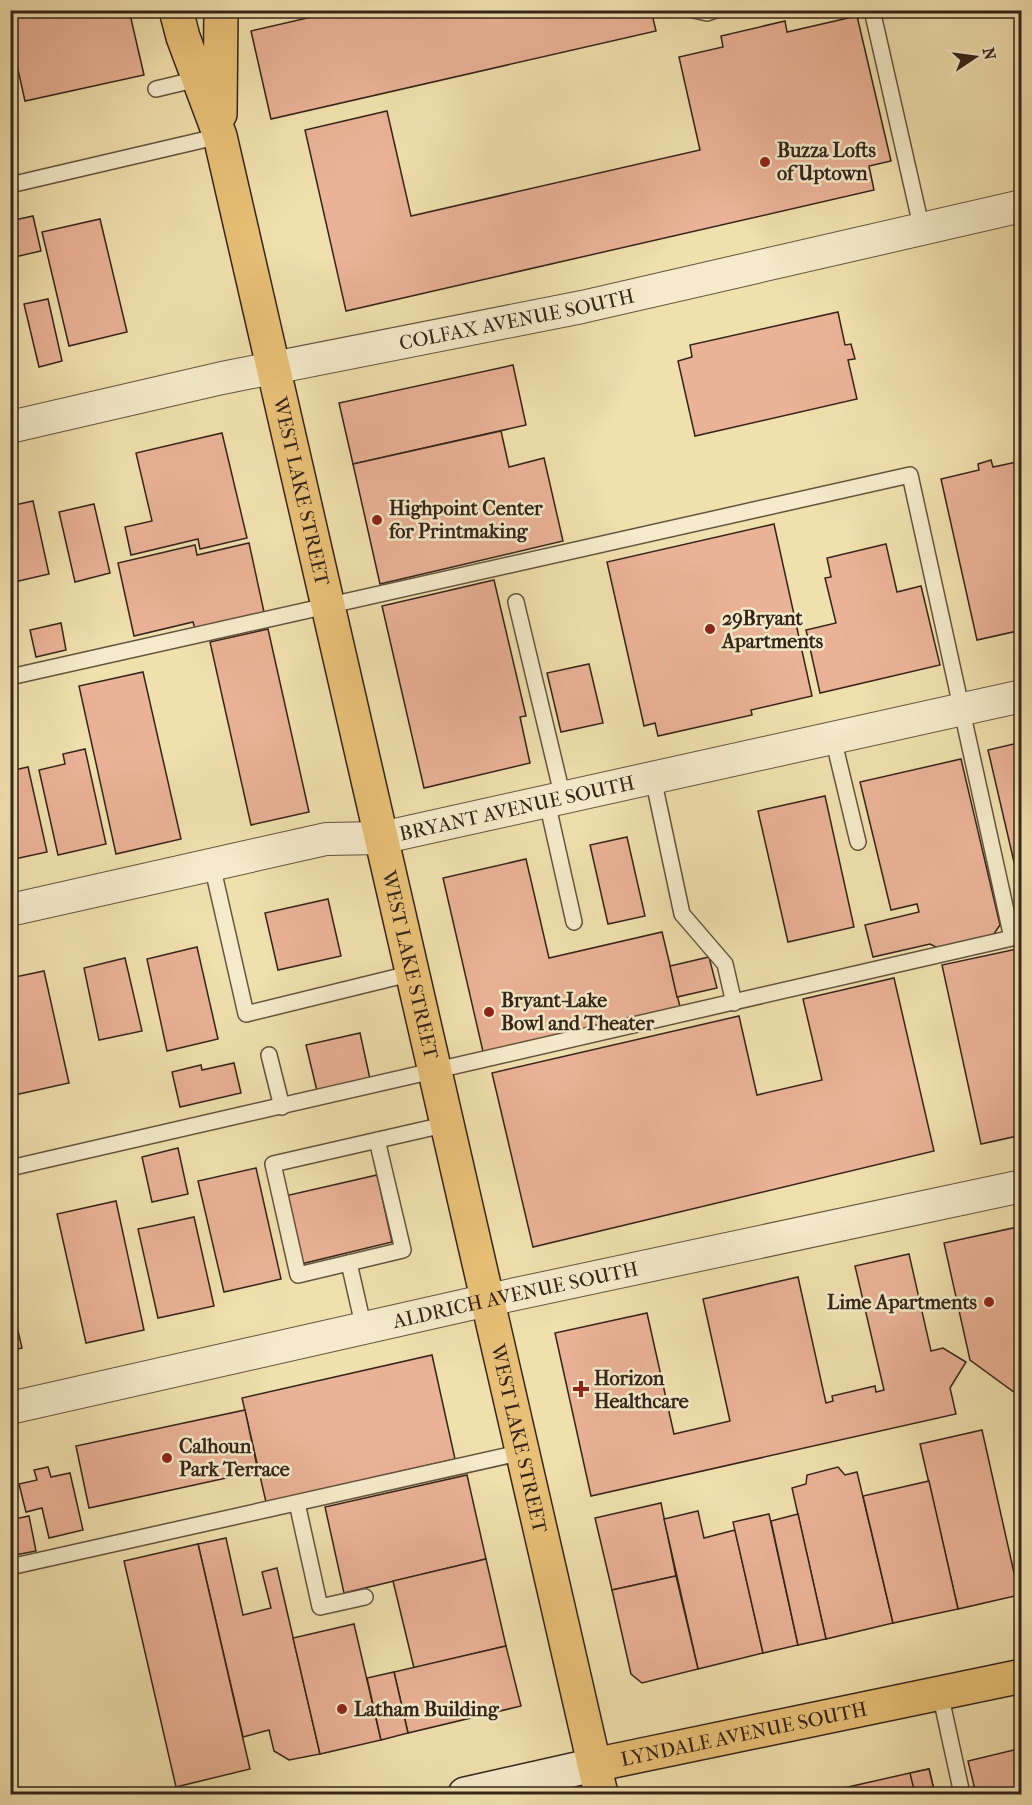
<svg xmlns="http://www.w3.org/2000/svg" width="1032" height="1805" viewBox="0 0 1032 1805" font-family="'IM FELL French Canon',serif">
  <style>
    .building { fill: #eab296; stroke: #35241a; stroke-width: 1.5 }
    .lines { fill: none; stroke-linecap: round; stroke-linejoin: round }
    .lane-casing { stroke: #64533f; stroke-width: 18 }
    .street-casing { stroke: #64533f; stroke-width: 34 }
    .secondary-casing { stroke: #35241a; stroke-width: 36 }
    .primary-casing { stroke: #35241a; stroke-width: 36 }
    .lane { stroke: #f5ebca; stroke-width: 15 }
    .street { stroke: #f5ebca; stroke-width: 32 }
    .secondary { stroke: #f5ebca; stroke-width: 33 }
    .primary { stroke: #e8c077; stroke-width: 33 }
    .poi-dot { fill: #8f2418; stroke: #f5ebca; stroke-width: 2 }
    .labels { text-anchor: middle; stroke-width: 5; stroke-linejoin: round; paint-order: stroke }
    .poi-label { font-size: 20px; font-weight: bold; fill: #35241a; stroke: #f5ebca; text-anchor: start }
    .street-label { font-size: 20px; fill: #35241a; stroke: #f5ebca }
  </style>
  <rect width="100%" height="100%" fill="#f0e0ae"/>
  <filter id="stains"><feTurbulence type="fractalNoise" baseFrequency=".00333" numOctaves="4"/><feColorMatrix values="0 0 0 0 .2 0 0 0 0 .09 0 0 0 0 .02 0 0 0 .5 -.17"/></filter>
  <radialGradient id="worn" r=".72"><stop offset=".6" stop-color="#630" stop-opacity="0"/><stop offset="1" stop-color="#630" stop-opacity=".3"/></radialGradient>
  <g class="building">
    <polygon points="10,10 129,10 144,75 25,101 10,34"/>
    <polygon points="342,10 651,10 656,31 271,119 251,31"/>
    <polygon points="857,16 891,161 869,166 874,190 346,311 305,130 387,111 411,216 700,150 679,57 723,47 721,36 785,21 787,32"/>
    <polygon points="33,216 41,251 10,258 10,221"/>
    <polygon points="100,219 127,332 69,346 42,232"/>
    <polygon points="48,299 62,361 39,367 24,304"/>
    <polygon points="838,312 845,345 851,344 855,359 848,360 857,399 695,436 678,361 692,357 690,345"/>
    <polygon points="513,365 526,425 353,464 339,403"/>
    <polygon points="501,431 509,467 544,458 563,541 380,584 353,464"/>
    <polygon points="222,433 247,538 200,549 198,539 131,555 125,527 152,521 136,453"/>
    <polygon points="991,460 993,467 1022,461 1022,630 977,640 941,479 979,470 978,464"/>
    <polygon points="33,501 49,574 10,583 10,506"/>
    <polygon points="94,504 110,573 75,582 59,512"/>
    <polygon points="774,524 812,696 751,710 752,715 658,736 655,723 644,726 607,562"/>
    <polygon points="249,543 264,612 195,629 193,622 134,636 118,563 195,545 197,555"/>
    <polygon points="886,544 897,592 921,586 940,665 820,693 806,630 836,623 825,578 831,577 827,558"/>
    <polygon points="494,580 526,716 520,717 530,763 424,788 382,606"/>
    <polygon points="61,623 66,650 36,657 30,630"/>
    <polygon points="268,629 309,812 251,825 210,642"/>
    <polygon points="589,664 603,723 561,732 547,673"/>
    <polygon points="143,672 181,839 116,854 79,686"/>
    <polygon points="1022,742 1022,860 1014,862 988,750"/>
    <polygon points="85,749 106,844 58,855 39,770 65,764 63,754"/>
    <polygon points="961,759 1000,925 991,938 942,950 930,944 873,957 865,925 919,912 917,904 891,910 860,782"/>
    <polygon points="28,767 47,852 10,860 10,771"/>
    <polygon points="825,796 854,927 788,942 758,811"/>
    <polygon points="627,837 645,916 608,924 590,845"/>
    <polygon points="526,859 549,958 662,932 681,1011 484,1056 443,878"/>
    <polygon points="328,899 341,956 278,970 265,913"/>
    <polygon points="197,947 218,1039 167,1051 147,959"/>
    <polygon points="1022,948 1022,1135 981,1144 942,965"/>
    <polygon points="709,957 717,988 677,997 670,966"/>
    <polygon points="125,958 142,1031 99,1040 84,968"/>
    <polygon points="44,971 69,1083 10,1096 10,978"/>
    <polygon points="894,978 934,1151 533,1247 492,1073 739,1016 757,1095 822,1080 803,999"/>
    <polygon points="360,1033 370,1079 317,1091 306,1045"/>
    <polygon points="234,1063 241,1093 180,1107 172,1072 201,1065 202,1070"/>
    <polygon points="178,1148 188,1194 152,1202 142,1157"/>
    <polygon points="256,1168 281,1279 224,1292 198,1181"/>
    <polygon points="377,1175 392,1242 301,1264 285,1196"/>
    <polygon points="116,1201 144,1330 86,1343 57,1214"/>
    <polygon points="194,1217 214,1306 158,1318 138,1229"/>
    <polygon points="1022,1226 1022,1398 970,1360 944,1243"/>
    <polygon points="909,1254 931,1351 943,1348 966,1362 950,1388 956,1414 591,1496 555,1333 647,1313 674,1434 730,1421 703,1299 798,1277 826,1403 833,1401 832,1396 875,1386 876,1392 884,1390 855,1266"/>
    <polygon points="10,1297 22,1348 10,1351"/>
    <polygon points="432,1355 455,1459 266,1502 242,1398"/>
    <polygon points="245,1410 258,1471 89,1508 76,1446"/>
    <polygon points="982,1430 1019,1595 958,1609 920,1444"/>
    <polygon points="48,1467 51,1477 70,1473 83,1530 49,1538 42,1508 26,1512 19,1484 37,1480 34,1470"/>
    <polygon points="838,1467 845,1475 857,1472 893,1623 826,1639 792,1488 806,1484 807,1475"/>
    <polygon points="467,1475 486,1559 344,1593 325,1507"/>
    <polygon points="929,1481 958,1609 893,1623 863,1496"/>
    <polygon points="661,1503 676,1576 612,1590 595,1518"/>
    <polygon points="698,1511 704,1538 735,1530 763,1653 698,1669 664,1519"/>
    <polygon points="769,1514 798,1645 763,1653 733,1522"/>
    <polygon points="798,1514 826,1639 798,1645 771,1521"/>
    <polygon points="29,1516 36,1551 10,1556 10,1520"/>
    <polygon points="226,1538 243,1615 271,1608 262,1572 277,1568 320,1754 289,1760 274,1751 269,1730 243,1737 198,1544"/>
    <polygon points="198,1544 250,1769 176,1787 124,1561"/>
    <polygon points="486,1559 506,1646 414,1668 393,1581"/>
    <polygon points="676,1576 698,1669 642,1683 631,1674 612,1590"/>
    <polygon points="354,1624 381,1740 320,1754 293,1638"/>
    <polygon points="506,1646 521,1706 408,1733 394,1672"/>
    <polygon points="394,1672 408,1733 381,1740 367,1678"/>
    <polygon points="1022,1748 1022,1794 976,1794 968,1761"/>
    <polygon points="929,1769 935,1794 817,1794 910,1773"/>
    <polygon points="929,1769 935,1794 915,1794 910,1773"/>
  </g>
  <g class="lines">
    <g class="lane-casing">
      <g id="lane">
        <polyline points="694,10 707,13 716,10"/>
        <polyline points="872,10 922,230"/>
        <polyline points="156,89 198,79"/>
        <polyline points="10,185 220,136"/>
        <polyline points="516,602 563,798"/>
        <polyline points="10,677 910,475 1012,938 10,1168"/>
        <polyline points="833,738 858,842"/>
        <polyline points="653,778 682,914 725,964 734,1003"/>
        <polyline points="547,802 574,922"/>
        <polyline points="212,865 246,1014 413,973"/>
        <polyline points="269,1055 282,1107"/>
        <polyline points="377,1140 403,1250 298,1275 273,1164 448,1124"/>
        <polyline points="349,1263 364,1329"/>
        <polyline points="297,1503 320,1607 365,1597"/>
        <polyline points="10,1567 523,1452"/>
        <polyline points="940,1693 962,1794"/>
      </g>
    </g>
    <g class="street-casing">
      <g id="street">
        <path id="s1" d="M10 427 222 378 582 307 1022 206"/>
        <path id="s2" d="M10 910 326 839 381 838 1022 696"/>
        <path id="s3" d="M10 1408 488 1300 1022 1186"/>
      </g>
    </g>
    <g class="secondary-casing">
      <polyline id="secondary" points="465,1794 594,1765"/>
    </g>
    <g class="primary-casing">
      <g id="primary">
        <path id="s4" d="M176 10 183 37 220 136 601 1794"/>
        <polyline points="220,114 221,10"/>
        <path id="s5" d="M594 1765 1022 1676"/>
      </g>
    </g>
    <use href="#lane" class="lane"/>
    <use href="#street" class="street"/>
    <use href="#secondary" class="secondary"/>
    <use href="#primary" class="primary"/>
  </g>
  <g class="poi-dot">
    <circle cx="765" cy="162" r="6"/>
    <circle cx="377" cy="520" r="6"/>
    <circle cx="710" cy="629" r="6"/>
    <circle cx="489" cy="1012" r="6"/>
    <circle cx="989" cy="1302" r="6"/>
    <path d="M578 1380h6v6h6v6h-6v6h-6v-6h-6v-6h6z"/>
    <circle cx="167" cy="1458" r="6"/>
    <circle cx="342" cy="1709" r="6"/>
  </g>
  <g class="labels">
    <g class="poi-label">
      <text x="777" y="157">Buzza Lofts<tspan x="777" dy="23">of Uptown</tspan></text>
      <text x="389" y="515">Highpoint Center<tspan x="389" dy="23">for Printmaking</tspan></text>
      <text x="722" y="625">29Bryant<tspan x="722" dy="23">Apartments</tspan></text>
      <text x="501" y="1007">Bryant-Lake<tspan x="501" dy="23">Bowl and Theater</tspan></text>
      <text x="977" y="1309" text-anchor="end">Lime Apartments</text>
      <text x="594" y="1385">Horizon<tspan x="594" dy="23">Healthcare</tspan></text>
      <text x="179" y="1453">Calhoun<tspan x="179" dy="23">Park Terrace</tspan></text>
      <text x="354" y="1716">Latham Building</text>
    </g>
    <g class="street-label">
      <text dy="7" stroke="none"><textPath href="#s1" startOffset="518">COLFAX AVENUE SOUTH</textPath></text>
      <text dy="7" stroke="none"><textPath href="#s4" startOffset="498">WEST LAKE STREET</textPath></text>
      <text dy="7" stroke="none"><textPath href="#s2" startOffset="518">BRYANT AVENUE SOUTH</textPath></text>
      <text dy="7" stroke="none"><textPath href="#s4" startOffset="984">WEST LAKE STREET</textPath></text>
      <text dy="7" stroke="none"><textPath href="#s3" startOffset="518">ALDRICH AVENUE SOUTH</textPath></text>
      <text dy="7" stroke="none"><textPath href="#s4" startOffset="1470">WEST LAKE STREET</textPath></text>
      <text dy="7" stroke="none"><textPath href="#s5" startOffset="153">LYNDALE AVENUE SOUTH</textPath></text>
    </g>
  </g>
  <rect width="1032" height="1805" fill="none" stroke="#f0e0ae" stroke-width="36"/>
  <rect x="12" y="12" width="1008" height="1781" fill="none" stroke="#35241a" stroke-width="3"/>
  <rect x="18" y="18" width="996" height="1769" fill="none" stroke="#35241a" stroke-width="1.5"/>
  <g transform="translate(975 57) rotate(77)" stroke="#f5ebca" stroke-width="4.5" paint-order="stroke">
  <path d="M0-4.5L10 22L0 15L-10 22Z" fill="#35241a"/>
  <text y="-9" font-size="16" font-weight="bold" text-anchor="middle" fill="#35241a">N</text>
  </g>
  <rect width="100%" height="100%" filter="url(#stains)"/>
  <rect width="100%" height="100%" fill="url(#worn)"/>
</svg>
